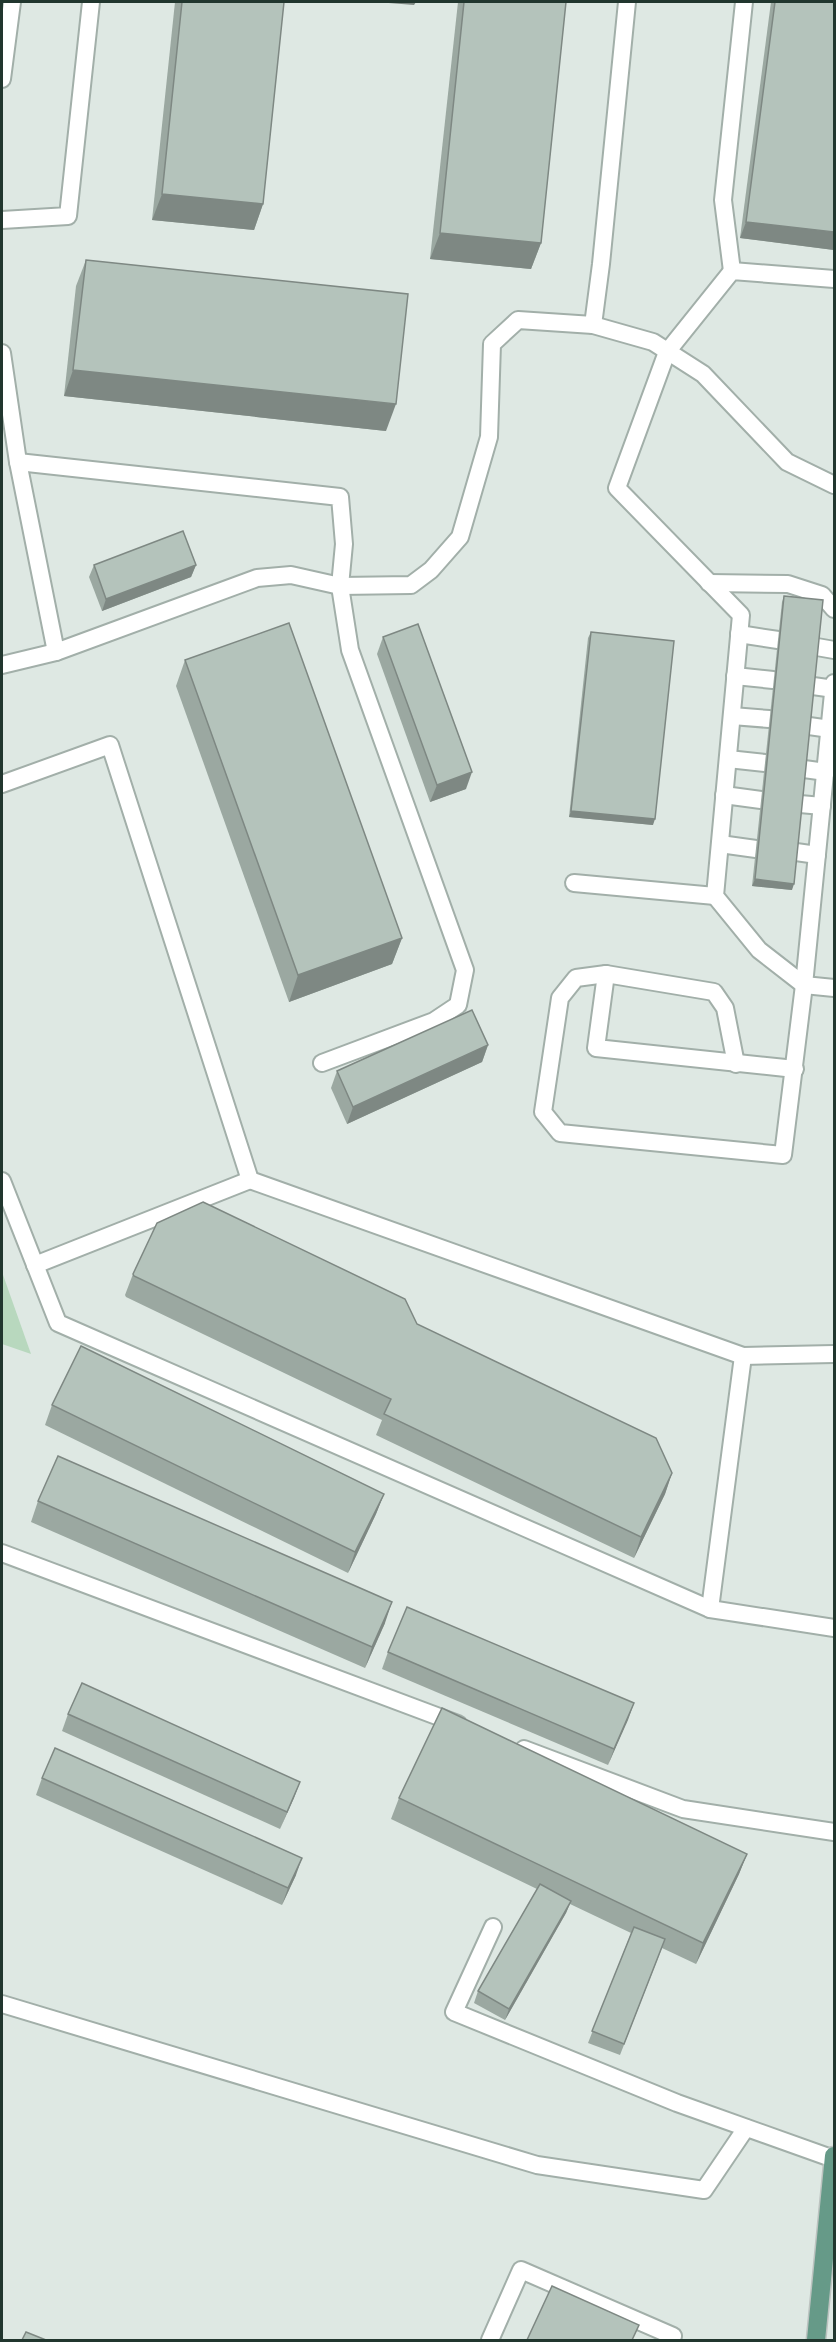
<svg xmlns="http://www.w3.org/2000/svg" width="836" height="2342" viewBox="0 0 836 2342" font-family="Poppins,sans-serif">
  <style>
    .green { fill: #b8d8be }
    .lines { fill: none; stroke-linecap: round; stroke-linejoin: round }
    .lane-casing { stroke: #a2afa9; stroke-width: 20 }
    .primary-casing { stroke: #bcc3c0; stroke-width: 21 }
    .lane { stroke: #fff; stroke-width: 16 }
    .primary { stroke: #669a88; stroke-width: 18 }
    .wall { fill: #9ba8a1 }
    .shaded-wall { fill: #7e8883 }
    .building { fill: #b4c3bb; stroke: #7e8883; stroke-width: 1.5 }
  </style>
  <rect width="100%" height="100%" fill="#dee8e3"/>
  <polygon class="green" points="2,1272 31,1354 2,1344"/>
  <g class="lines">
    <g class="lane-casing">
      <g id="lane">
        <polyline points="2,79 12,2"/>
        <polyline points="2,220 68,216 91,2"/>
        <polyline points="732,271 723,200 744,2"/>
        <polyline points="834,279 732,271 667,352 617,488 741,615 715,896 759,950 804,985 834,988"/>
        <polyline points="593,325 601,264 627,2"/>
        <polyline points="2,353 18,462 56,652"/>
        <polyline points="18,462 340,497 344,544 340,586 350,650 465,970 458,1005 434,1021 322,1063"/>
        <polyline points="709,583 788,584 822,595 834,609"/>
        <polyline points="739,634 778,640"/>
        <polyline points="817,647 834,650"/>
        <polyline points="2,665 56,652 257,578 291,575 340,586 411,585 431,570 460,537 489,437 492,344 518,320 593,325 653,342 703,374 787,462 834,485"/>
        <polyline points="735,676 773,680"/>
        <polyline points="813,686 834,689"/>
        <polyline points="732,716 769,719"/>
        <polyline points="809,726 830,729"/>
        <polyline points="728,759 765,763"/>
        <polyline points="804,769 826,772"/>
        <polyline points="2,784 110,745 250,1180 743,1356 834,1354"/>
        <polyline points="724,795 761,800"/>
        <polyline points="800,804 822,806"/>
        <polyline points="720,844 756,849"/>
        <polyline points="796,852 817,855"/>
        <polyline points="574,883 715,896"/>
        <polyline points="606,974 596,1048 795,1069"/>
        <polyline points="736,1064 725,1008 714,992 606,974 576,978 560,998 543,1112 560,1133 783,1155 804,985 834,683"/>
        <polyline points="2,1181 58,1323 710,1609 834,1628"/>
        <polyline points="35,1265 250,1180"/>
        <polyline points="2,1553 458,1724"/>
        <polyline points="710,1609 743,1356"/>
        <polyline points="524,1749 683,1809 834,1832"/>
        <polyline points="493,1927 454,2012 677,2103 834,2159"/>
        <polyline points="2,2004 537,2165 704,2190 746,2128"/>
        <polyline points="490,2340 521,2270 673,2336 671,2340"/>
      </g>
    </g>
    <g class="primary-casing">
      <polyline id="primary" points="816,2340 834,2156"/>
    </g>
    <use href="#lane" class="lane"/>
    <use href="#primary" class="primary"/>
  </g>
  <g class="wall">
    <polygon points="175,2 284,2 263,204 254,230 152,220"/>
    <polygon points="458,2 566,2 541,243 531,269 430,259"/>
    <polygon points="771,2 834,2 834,250 740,238"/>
    <polygon points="86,260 386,431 64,396 76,286"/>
    <polygon points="94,565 196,565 191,577 102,611 89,577"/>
    <polygon points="784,596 792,890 752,886 782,602"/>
    <polygon points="591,632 653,825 569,817 588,638"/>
    <polygon points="383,637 466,789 430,802 377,654"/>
    <polygon points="185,660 402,938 392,964 289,1002 176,686"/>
    <polygon points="488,1045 482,1062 347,1124 331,1088 337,1071"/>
    <polygon points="133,1274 417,1324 672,1473 665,1494 634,1558 376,1435 382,1420 126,1297 125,1295"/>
    <polygon points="52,1405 384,1494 376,1514 348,1573 45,1425"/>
    <polygon points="38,1501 385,1623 365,1668 31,1522"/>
    <polygon points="388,1652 634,1703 608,1765 382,1669"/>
    <polygon points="68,1714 300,1782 280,1829 62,1731"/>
    <polygon points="42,1778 296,1875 282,1905 36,1795"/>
    <polygon points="399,1798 747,1854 739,1874 696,1964 662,1948 620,2055 588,2043 631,1933 570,1904 566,1913 505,2020 474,2003 478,1991 537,1889 391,1819"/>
  </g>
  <g class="shaded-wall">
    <polygon points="376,2 416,2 414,5"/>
    <polygon points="162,194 263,204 254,230 152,220"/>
    <polygon points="746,222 834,232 834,250 740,238"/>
    <polygon points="440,233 541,243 531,269 430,259"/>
    <polygon points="73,370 396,404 386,431 64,396"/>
    <polygon points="196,565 191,577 102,611 106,599"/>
    <polygon points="472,772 466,789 430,802 437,785"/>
    <polygon points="571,811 655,819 653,825 569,817"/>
    <polygon points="755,879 794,884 792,890 752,886"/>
    <polygon points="402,938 392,964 289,1002 298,975"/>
    <polygon points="488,1045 482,1062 347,1124 353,1107"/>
    <polygon points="672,1473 665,1494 634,1558 641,1537"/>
    <polygon points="384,1494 376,1514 348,1573 355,1552"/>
    <polygon points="392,1602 385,1623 365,1668 372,1647"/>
    <polygon points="634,1703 628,1720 608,1765 614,1749"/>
    <polygon points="300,1782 294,1798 280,1829 287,1812"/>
    <polygon points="747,1854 739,1874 696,1964 703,1943"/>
    <polygon points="302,1858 296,1875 282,1905 288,1888"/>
    <polygon points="571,1901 566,1913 505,2020 509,2009"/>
  </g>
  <g class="building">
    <polygon points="182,2 284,2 263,204 162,194"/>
    <polygon points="464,2 566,2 541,243 440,233"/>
    <polygon points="775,2 834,2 834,232 746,222"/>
    <polygon points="86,260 408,294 396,404 73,370"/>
    <polygon points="183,531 196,565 106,599 94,565"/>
    <polygon points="784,596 823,600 794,884 755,879"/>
    <polygon points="289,623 402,938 298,975 185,660"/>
    <polygon points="418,624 472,772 437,785 383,637"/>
    <polygon points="591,632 674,641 655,819 571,811"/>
    <polygon points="472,1010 488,1045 353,1107 337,1071"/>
    <polygon points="203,1202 405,1299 417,1324 656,1438 672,1473 641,1537 384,1414 391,1399 134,1276 133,1274 157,1223"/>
    <polygon points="81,1346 384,1494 355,1552 52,1405"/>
    <polygon points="58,1456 392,1602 372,1647 38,1501"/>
    <polygon points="407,1607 634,1703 614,1749 388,1652"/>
    <polygon points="82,1683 300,1782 287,1812 68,1714"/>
    <polygon points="442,1708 747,1854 703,1943 399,1798"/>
    <polygon points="55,1748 302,1858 288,1888 42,1778"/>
    <polygon points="540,1884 571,1901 509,2009 478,1991"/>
    <polygon points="634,1927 665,1939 624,2044 592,2031"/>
    <polygon points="552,2286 639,2325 632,2340 527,2340"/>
    <polygon points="26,2332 46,2340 22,2340"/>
  </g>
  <rect width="836" height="2342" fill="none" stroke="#21362e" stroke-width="6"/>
</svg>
